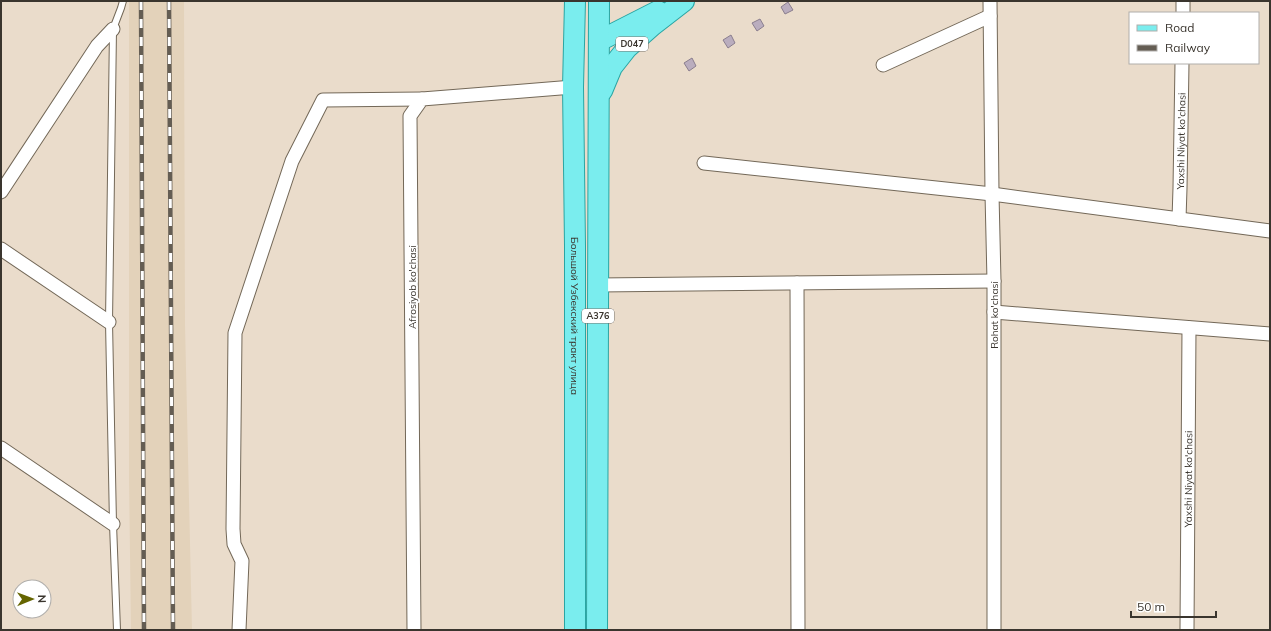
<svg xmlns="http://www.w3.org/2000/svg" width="1271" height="631" viewBox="0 0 1271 631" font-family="Mulish,sans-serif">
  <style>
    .built { fill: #e3d2ba }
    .building { fill: #baadbe; stroke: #8a7e8e }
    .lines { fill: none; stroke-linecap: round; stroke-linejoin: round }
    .lane-casing { stroke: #736858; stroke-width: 8 }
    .street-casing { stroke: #736858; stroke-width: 15 }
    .primary-casing { stroke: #2aa5a3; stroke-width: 22 }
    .lane { stroke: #fff; stroke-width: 6 }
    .street { stroke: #fff; stroke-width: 13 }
    .primary { stroke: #7aedee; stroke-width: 20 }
    .rail-casing { stroke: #645d53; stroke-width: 4.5 }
    .rail { stroke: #fff; stroke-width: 3; stroke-dasharray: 9; stroke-linecap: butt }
    .labels { text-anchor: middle; stroke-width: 3.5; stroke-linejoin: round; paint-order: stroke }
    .shield { fill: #fff; stroke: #75726d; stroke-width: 1 }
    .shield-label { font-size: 9px; font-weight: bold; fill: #3a352e }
    .street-label { font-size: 10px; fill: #3a352e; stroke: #fff }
  </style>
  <rect width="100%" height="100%" fill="#eadccb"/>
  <polygon class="built" points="129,1 184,1 185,325 192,630 131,630 129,478"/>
  <g class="building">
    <polygon points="788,2 793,10 785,14 781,7"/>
    <polygon points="760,19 764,26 757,31 752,23"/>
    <polygon points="731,35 735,43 728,48 723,40"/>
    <polygon points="692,58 696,66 689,71 684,63"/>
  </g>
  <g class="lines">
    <g class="lane-casing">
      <polyline id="lane" points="117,630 113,524 109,322 113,29 121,8 123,1"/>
    </g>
    <g class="street-casing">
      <g id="street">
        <polyline points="990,1 992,194 994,281 994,630"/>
        <polyline points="1183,13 1183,1"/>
        <polyline points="883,65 990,16"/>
        <polyline points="704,163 992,194 1270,231"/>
        <polyline points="1,192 97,46 113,29"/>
        <path id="s1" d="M1179 219 1180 188 1182 63"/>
        <polyline points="1,249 109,322"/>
        <polyline points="797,283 798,630"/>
        <polyline points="598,285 994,281"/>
        <polyline points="994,312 1270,334"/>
        <polyline points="1,448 113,524"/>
        <polyline points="239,630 242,561 234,544 233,529 235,333 292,161 323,100 422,99"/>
        <polyline points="414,630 410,116 422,99 573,87"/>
        <path id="s2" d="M1187 630 1189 328"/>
      </g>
    </g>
    <g class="primary-casing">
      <g id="primary">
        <path id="s3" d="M575 1 573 87 575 246V630"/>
        <polyline points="599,41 658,11"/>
        <polyline points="602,91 612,67 627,48 653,25 684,1"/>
        <polyline points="597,630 599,1"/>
      </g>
    </g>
    <use href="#lane" class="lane"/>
    <use href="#street" class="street"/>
    <use href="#primary" class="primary"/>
    <g class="rail-casing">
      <g id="rail">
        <polyline points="141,1 144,630"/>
        <polyline points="169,1 173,630"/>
      </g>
    </g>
    <use href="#rail" class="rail"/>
  </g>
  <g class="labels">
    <g class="shield">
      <rect x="616" y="37" width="32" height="14" rx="3"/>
      <rect x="582" y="309" width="32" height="14" rx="3"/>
    </g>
    <g class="shield-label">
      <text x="632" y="47">D047</text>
      <text x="598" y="319">A376</text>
    </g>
    <g class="street-label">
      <text dy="4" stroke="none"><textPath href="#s1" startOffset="78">Yaxshi Niyat ko'chasi</textPath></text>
      <text transform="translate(412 287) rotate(-90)" y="4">Afrosiyob ko'chasi</text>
      <text dy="4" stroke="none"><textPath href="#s3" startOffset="315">Большой Узбекский тракт улица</textPath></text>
      <text transform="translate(994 315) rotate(-90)" y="4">Rohat ko'chasi</text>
      <text dy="4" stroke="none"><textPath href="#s2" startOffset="151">Yaxshi Niyat ko'chasi</textPath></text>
    </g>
  </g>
  <rect width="1271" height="631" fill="none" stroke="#3a352e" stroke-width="4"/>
  <rect x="1129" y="12" width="130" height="52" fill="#ffffff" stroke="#b0aeab"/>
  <rect x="1137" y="25" width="20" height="6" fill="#7aedee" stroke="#b0aeab"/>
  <text x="1165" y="32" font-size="12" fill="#3a352e">Road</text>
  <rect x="1137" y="45" width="20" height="6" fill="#645d53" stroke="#b0aeab"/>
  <text x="1165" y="52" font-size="12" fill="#3a352e">Railway</text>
  <g transform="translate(32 599) rotate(89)"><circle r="19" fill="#ffffff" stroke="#b0aeab"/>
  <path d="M0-3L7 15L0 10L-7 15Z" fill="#656500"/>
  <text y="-6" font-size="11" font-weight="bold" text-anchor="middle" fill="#3a352e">N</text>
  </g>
  <path d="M1131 611v6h85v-6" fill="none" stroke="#3a352e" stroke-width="2"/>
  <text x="1137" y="611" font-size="12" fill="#3a352e" stroke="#ffffff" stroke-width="3" paint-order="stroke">50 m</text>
</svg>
